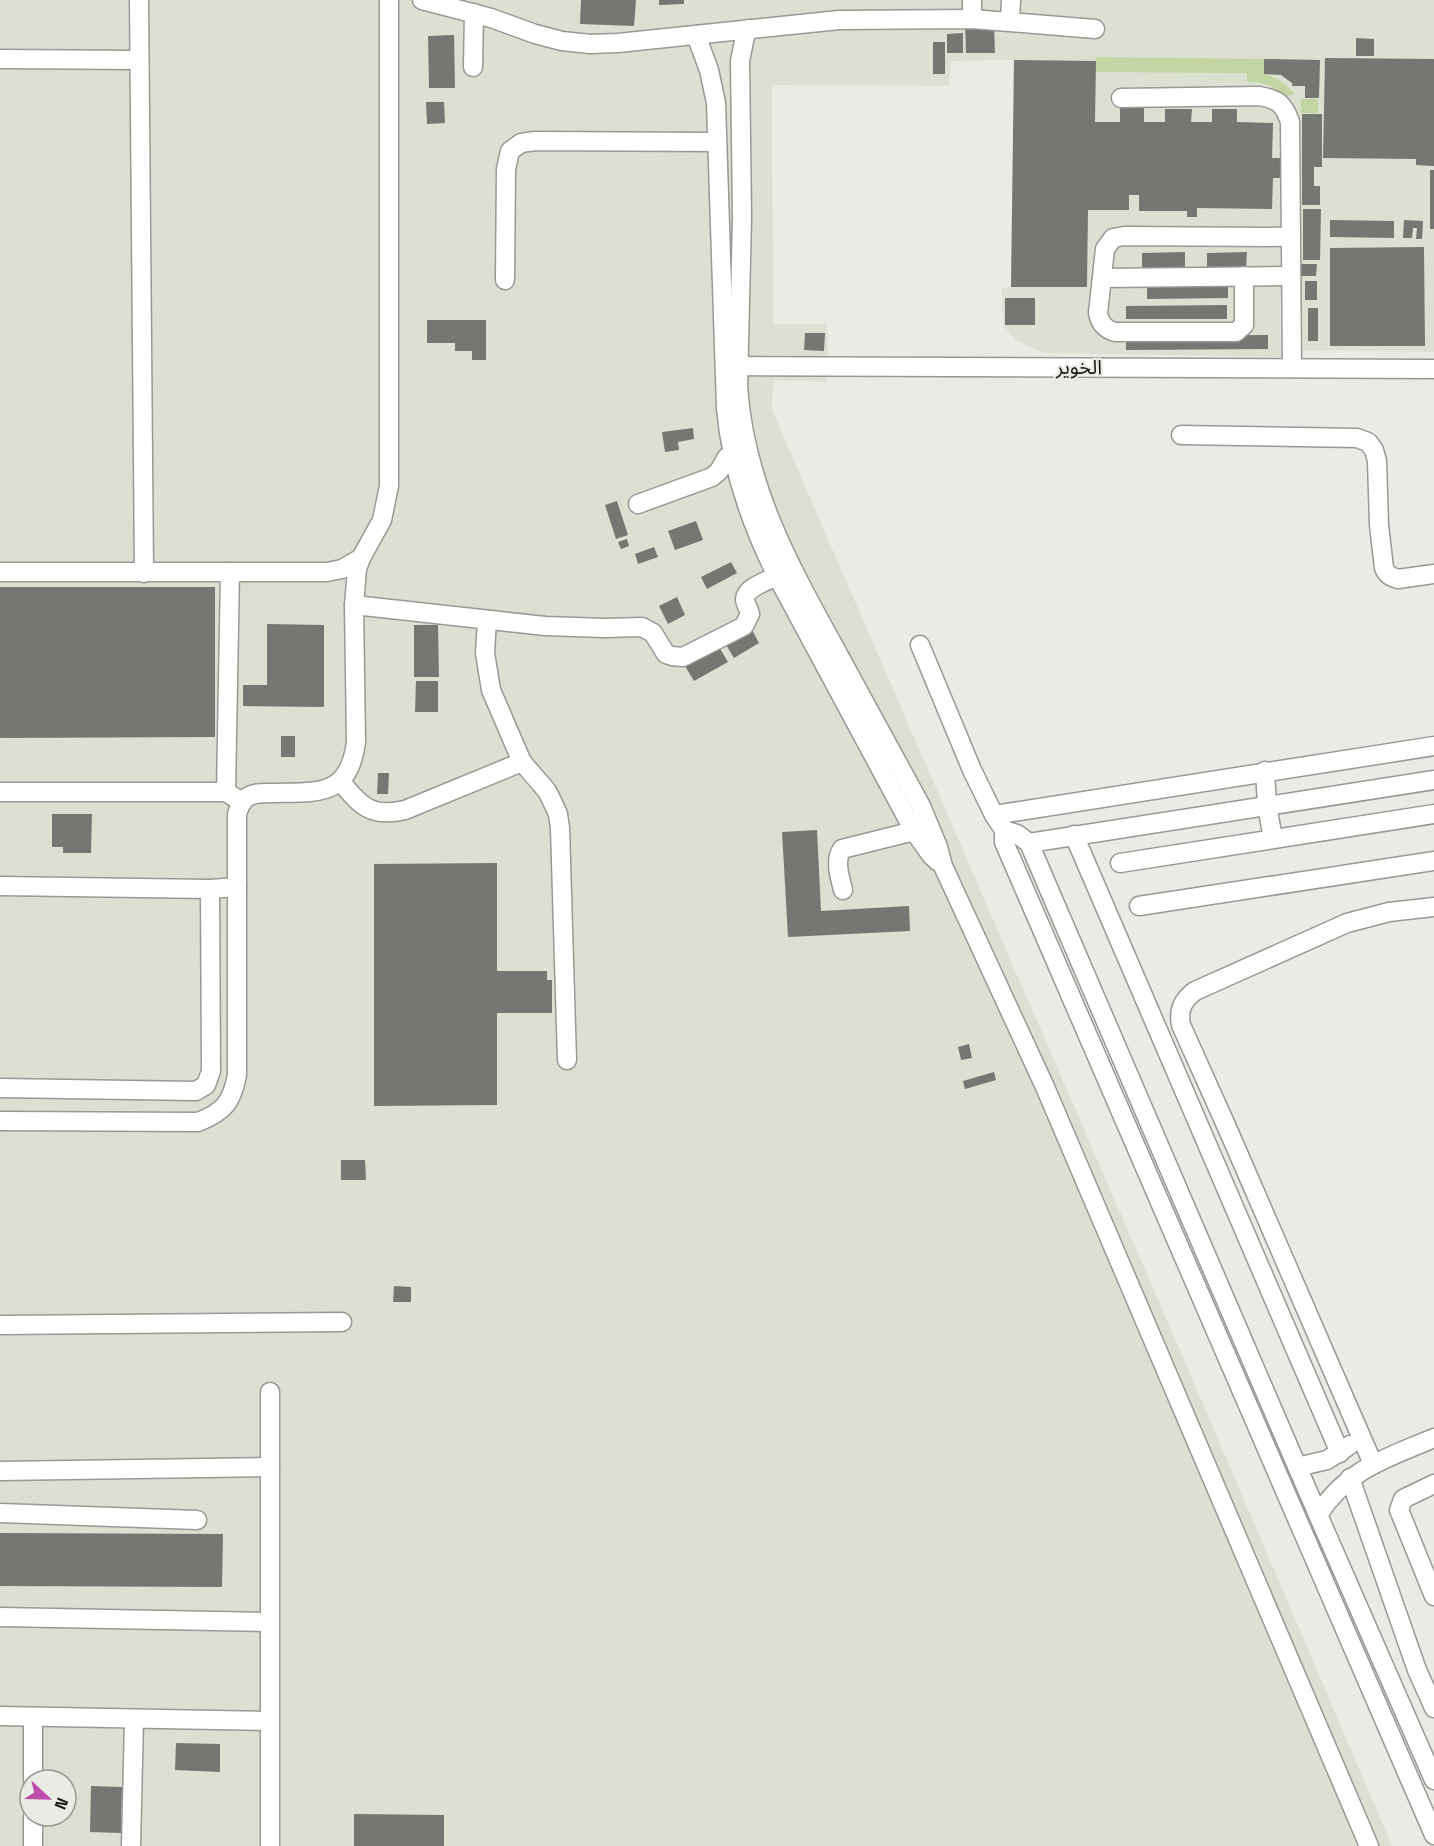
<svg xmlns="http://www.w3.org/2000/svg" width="1434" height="1846" viewBox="0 0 1434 1846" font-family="'Space Grotesk','Noto Sans Arabic',sans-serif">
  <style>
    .built { fill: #dbe0d3; fill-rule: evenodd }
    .green { fill: #c3d5a3 }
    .building { fill: #757772 }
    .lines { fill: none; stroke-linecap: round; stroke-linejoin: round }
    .minor-casing { stroke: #979994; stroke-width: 21 }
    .minor { stroke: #fff; stroke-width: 18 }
    .labels { text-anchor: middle; stroke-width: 4.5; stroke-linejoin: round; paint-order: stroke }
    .street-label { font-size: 20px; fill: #191917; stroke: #e9ebe5 }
  </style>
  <rect width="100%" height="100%" fill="#e9ebe5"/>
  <path class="built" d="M0 0H1434V352L1303 350 1302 298 1291 297 1280 298 1281 357 1044 353 1016 340 1003 325 1002 288 1011 287 1014 60 951 61 949 86 772 85 773 324H827L828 366 827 382 773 380 772 410 1205 1408 1392 1846H0ZM30 1780H66V1816H30Z"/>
  <g class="green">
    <path d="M1096 57 1264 59V74C1277 77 1286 83 1294 94L1285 97C1275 86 1263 81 1247 82V73L1095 72Z"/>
    <rect x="1301" y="99" width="17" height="14"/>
  </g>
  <g class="building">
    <polygon points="581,0 636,0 634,26 580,24"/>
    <polygon points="659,0 684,0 684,4 659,5"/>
    <polygon points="965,23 994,23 995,53 966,53"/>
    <polygon points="963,33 963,53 947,53 947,34"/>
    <polygon points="454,35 455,88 429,88 428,36"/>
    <polygon points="1356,38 1374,39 1374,56 1356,56"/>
    <rect x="933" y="42" width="12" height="32"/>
    <polygon points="1325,58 1434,59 1434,166 1416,165 1416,159 1323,158"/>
    <polygon points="1264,59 1320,60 1319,98 1305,98 1305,86 1292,86 1292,83 1281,75 1264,74"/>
    <polygon points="1014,60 1096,61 1095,122 1120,122 1120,108 1144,108 1144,122 1165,122 1165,109 1192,109 1191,122 1212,122 1212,109 1237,109 1237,122 1273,123 1272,158 1286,158 1286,178 1273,178 1272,209 1197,208 1197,217 1187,217 1187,211 1139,211 1139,195 1129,195 1129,210 1088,210 1087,287 1011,287"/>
    <polygon points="426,102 444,102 445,123 427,124"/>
    <polygon points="1302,114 1322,114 1322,167 1314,167 1314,186 1320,186 1320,205 1302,205"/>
    <rect x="1430" y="170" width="4" height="59"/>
    <polygon points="1303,209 1321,209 1320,260 1303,260"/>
    <polygon points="1330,220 1394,221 1394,238 1330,237"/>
    <polygon points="1404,220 1423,221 1422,239 1416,239 1417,228 1413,228 1412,238 1403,238"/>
    <polygon points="1424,247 1425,346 1330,346 1330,248"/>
    <polygon points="1185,252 1185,267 1142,268 1142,253"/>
    <polygon points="1247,252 1246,268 1207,268 1207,253"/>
    <polygon points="1300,264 1317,264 1316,276 1300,276"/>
    <rect x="1305" y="281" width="12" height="19"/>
    <polygon points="1147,284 1228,284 1228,298 1147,299"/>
    <rect x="1005" y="298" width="30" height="27"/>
    <polygon points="1227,305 1227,319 1126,319 1126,306"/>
    <rect x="1308" y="308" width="10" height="33"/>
    <polygon points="427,320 486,320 486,360 472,360 472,351 455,351 455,343 427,343"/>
    <polygon points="805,333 825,333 824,351 804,350"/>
    <polygon points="1268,335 1268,349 1126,350 1126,336"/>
    <polygon points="693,428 694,439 678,442 679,450 665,452 662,432"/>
    <polygon points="617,501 628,535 616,539 605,505"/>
    <polygon points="696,521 703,540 675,550 668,531"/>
    <polygon points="627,539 629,546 621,549 618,542"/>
    <polygon points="654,547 658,557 638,564 635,554"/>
    <polygon points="731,562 737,573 707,589 701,577"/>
    <polygon points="0,587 215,587 215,737 0,738"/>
    <polygon points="677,597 685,615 668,624 659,606"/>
    <polygon points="267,624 324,625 324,707 243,706 243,685 267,685"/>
    <polygon points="414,625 438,625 439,677 414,677"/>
    <polygon points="751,628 759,643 734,658 725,643"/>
    <polygon points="719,647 728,662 694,681 685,666"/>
    <polygon points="416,681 438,681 438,712 415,712"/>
    <rect x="281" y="736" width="14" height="21"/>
    <polygon points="378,773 389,773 388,794 377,794"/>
    <polygon points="52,814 92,814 91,853 63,853 63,847 52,847"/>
    <polygon points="817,830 821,911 909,906 910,931 788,937 782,832"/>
    <polygon points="497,863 497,971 547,971 547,980 552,980 552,1013 497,1013 497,1105 374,1106 374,864"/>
    <polygon points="969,1044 972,1058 961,1060 958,1047"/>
    <polygon points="994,1072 996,1080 965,1089 963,1081"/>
    <polygon points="341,1160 365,1160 366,1180 341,1180"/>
    <polygon points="394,1286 411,1287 411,1302 393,1302"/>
    <polygon points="0,1533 223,1534 222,1587 0,1586"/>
    <polygon points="176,1743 220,1744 220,1772 175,1770"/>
    <polygon points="91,1786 122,1787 121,1833 90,1832"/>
    <polygon points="354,1814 444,1815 444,1846 354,1846"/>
  </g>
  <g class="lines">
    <g class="minor-casing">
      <g id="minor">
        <polyline points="139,0 144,573"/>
        <polyline points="422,0 491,18 535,34 562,41 590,44 618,43 839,20 972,19 1095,29"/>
        <polyline points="972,0 972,19"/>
        <polyline points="1010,21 1011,0"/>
        <path d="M749 29 745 36 740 61 742 217 738 387C745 486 789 565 836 650 864 702 893 754 921 806L938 847 943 866 1045 1087 1369 1846"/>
        <path d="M696 35 709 70 716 103 726 408C731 467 751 524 777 576L914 831 931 855 937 861"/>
        <polyline points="0,59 139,60"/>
        <polyline points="473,67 474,13"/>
        <path d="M1121 98 1259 96C1278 99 1284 104 1290 122L1292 368"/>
        <path d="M1244 276V325L1236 332H1115C1105 329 1100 324 1098 313L1105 249 1113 238 1124 236 1291 237"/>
        <polyline points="1102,278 1291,276"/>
        <polyline points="505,280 506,169 510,151 521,143 535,141 716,142"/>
        <polyline points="728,366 1434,369"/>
        <path d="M1181 435 1357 438 1368 442 1374 450 1377 461 1379 525 1384 568C1387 575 1391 577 1398 579L1434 574"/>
        <polyline points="638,504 712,477 719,471 727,457 733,455"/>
        <polyline points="0,572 327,572 342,569 361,558 382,520 389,486 389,0"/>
        <path d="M354 605 545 626 605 628 642 627 653 633 666 654 672 656 683 657 744 626 750 614C749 609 745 604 745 599 746 587 768 581 777 576"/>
        <polyline points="487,620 485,653 491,690 522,762 547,791 552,801 558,814 560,828 567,1060"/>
        <polyline points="920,645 972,770 994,815 1004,830 1004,842 1434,1835"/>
        <polyline points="1265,771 1267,806 1273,838"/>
        <path d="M341 782C361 806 371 818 405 810L522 762"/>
        <polyline points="0,792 226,792 242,802"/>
        <polyline points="226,792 230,572"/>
        <polyline points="994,815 1434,746"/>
        <polyline points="1004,830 1017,834 1029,843 1312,1501 1434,1780"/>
        <polyline points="1074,835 1340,1453"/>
        <polyline points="1029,843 1434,780"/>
        <polyline points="1120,863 1434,814"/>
        <polyline points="0,886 210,889 237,887"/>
        <path d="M843 890C840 877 834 861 842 849L914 831"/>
        <polyline points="1139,906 1434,861"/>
        <polyline points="0,1088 196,1091 206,1085 211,1071 210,889"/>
        <path d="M0 1121 198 1122C224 1112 232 1102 237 1075V814C239 808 241 802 246 798 254 792 264 793 273 793 319 792 349 797 356 742L354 605 357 569 361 558"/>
        <polyline points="0,1325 342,1322"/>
        <polyline points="270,1392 270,1846"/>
        <path d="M1373 1464 1229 1132 1181 1025C1178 1009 1183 1000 1195 991L1347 923 1389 912 1434 907"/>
        <polyline points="1297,1467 1327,1460 1350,1445"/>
        <polyline points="0,1471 270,1467"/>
        <polyline points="1350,1478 1417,1670 1434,1708"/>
        <polyline points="1434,1484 1403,1499 1399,1510 1434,1596"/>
        <polyline points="0,1513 197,1520"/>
        <path d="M1318 1515C1347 1469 1387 1458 1434 1438"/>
        <polyline points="0,1617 269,1622"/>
        <polyline points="0,1716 269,1721"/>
        <polyline points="33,1780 33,1717"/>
        <polyline points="33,1846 33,1816"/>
        <polyline points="131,1846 134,1720"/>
      </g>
    </g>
    <use href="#minor" class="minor"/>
  </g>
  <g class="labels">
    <g class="street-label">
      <text x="1079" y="374">الخوير</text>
    </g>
  </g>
  <g transform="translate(48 1798) rotate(112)"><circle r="28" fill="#e9ebe5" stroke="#969793" stroke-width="1.5"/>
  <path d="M0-4.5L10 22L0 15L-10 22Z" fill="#bc4dab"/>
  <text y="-9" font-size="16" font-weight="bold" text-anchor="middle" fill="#191917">N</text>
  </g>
</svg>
